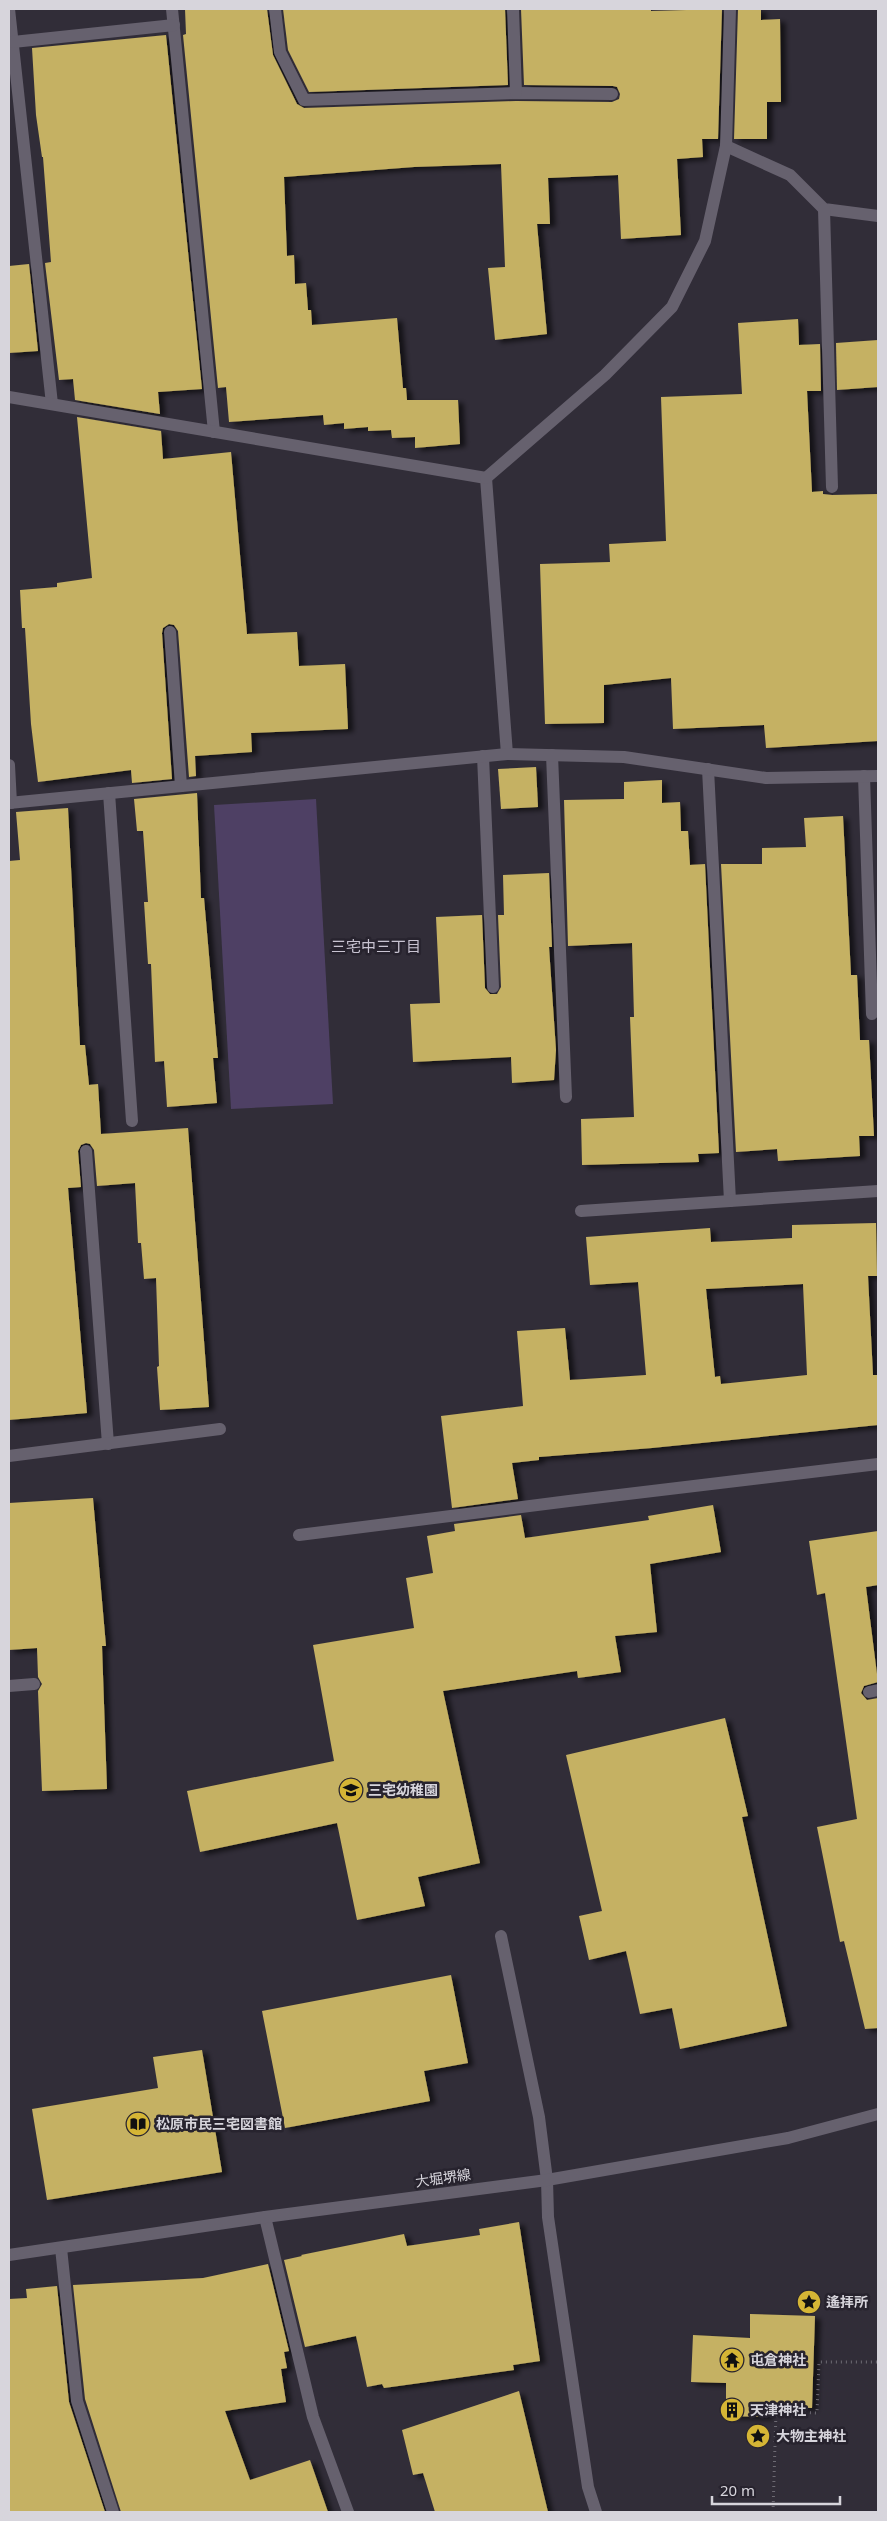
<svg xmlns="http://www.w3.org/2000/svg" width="887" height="2521" viewBox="0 0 887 2521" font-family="'Noto Sans','Noto Sans JP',sans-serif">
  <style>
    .green { fill: #4e4064 }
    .building { fill: #c5b164; fill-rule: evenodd; filter: url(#shadow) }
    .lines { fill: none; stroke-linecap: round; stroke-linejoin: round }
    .path { stroke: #6d6a73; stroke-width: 3; stroke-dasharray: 1 4; stroke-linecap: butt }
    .service { stroke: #66616e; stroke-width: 12 }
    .pedestrian { stroke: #66616e; stroke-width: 12 }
    .minor { stroke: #66616e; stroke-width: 12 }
    .secondary { stroke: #66616e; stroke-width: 12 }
    .labels { text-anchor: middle; stroke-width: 5; stroke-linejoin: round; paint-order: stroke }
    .poi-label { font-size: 14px; font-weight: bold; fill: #d7d5dc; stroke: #27232e; text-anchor: start }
    .street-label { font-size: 14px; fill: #d7d5dc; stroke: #27232e }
    .neighbourhood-label { font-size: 15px; fill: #c8c3d1; stroke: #27232e }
  </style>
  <defs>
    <filter id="shadow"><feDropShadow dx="5.5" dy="3" stdDeviation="2.5" flood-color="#0009"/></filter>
  </defs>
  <rect width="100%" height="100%" fill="#312d38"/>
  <polygon class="green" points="316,799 333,1104 231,1109 214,805"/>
  <g class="building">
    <polygon points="185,9 267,9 273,55 297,104 304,108 516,101 612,102 619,99 620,94 617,87 613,86 524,85 521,9 651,9 651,11 722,9 718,139 702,139 703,157 677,159 681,235 621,239 618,175 548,178 550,224 537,224 547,334 495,340 488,268 505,267 501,164 414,167 284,177 287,256 294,255 295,284 306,283 308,310 311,310 312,325 397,318 403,388 406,388 407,400 458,400 460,444 415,448 415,437 392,438 391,430 368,431 368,427 344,429 344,423 324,425 323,415 229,422 226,387 218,388 183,35 186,34"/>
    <polygon points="283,9 505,9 508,85 309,92 288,50"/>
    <polygon points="738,9 761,9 761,20 780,19 781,102 767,102 767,139 734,139"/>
    <polygon points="166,35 202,389 158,392 160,414 75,400 73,379 59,380 45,263 51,262 43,157 42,157 36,115 32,48"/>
    <polygon points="29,264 38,351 9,353 9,266"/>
    <polygon points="798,319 799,345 820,344 821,391 807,391 812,492 823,491 823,494 832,495 878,494 878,741 766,748 764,725 673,729 671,678 604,685 604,723 545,724 540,564 610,562 609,544 666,541 661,397 742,394 738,323"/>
    <polygon points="878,340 878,387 837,390 836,343"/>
    <polygon points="77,417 161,431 163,459 231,452 247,634 297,632 299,666 345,664 348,729 251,733 252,752 195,756 196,776 189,777 178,631 174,625 169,624 163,628 162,633 172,779 132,783 131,770 38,782 31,724 25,628 22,628 20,590 57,587 57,583 92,578"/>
    <polygon points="536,767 538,807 501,809 498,769"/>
    <polygon points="662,780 662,803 680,802 681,831 688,831 690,865 705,864 719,1153 698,1154 699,1162 582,1165 581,1119 634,1117 630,1017 634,1017 632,943 568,946 564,800 624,799 624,782"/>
    <polygon points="197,793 201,898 204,898 218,1058 213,1058 217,1103 167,1107 164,1061 155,1062 151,964 148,964 144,902 148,902 143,831 137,831 134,799"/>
    <polygon points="68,808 80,1045 85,1045 89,1085 98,1084 101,1134 188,1128 209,1407 160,1410 157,1367 159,1366 156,1278 144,1279 141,1243 138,1243 135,1183 97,1186 94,1150 90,1144 86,1143 81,1145 78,1151 81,1187 68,1188 87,1413 9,1420 9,861 20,860 16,812"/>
    <polygon points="843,816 851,975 857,975 860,1040 869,1040 874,1136 859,1136 860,1156 778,1161 777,1149 736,1152 721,864 762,864 762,848 806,847 804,818"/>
    <polygon points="549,873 552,947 549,947 556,1050 554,1080 512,1083 511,1057 413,1062 410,1004 440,1003 436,917 482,915 485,988 490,994 497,994 501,987 498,915 504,915 503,875"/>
    <path d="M876 1223 877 1276H868L873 1375H878V1425L652 1448 539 1457V1460L512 1463 518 1499 452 1508 441 1416 523 1406 517 1331 565 1328 570 1380 646 1375 638 1282 590 1285 586 1237 710 1228 711 1242 792 1238V1225ZM803 1284 807 1375 721 1384 720 1376 715 1377 706 1289Z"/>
    <polygon points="93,1498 106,1646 102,1646 107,1789 42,1791 38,1691 42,1684 38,1677 37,1648 9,1650 9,1503"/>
    <polygon points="713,1505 721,1552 650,1564 657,1632 615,1636 621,1672 578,1678 577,1671 443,1691 480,1863 418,1877 425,1906 357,1920 337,1823 200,1852 187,1791 334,1761 313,1645 414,1628 406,1578 433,1573 427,1536 455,1531 454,1524 521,1515 525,1538 649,1520 648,1516"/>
    <polygon points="878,1531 878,1585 866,1587 878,1682 864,1686 861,1693 867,1700 878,1698 878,2028 865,2029 844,1941 840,1942 817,1827 857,1819 825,1593 817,1595 809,1541"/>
    <polygon points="725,1718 748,1816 742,1817 787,2026 680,2049 672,2008 640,2014 626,1951 589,1960 579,1916 602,1911 566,1755"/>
    <polygon points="451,1975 468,2063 424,2071 430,2101 285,2128 262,2011"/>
    <polygon points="202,2050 222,2172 47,2200 32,2109 158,2088 153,2057"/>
    <polygon points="519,2222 540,2361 513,2365 514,2370 384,2388 382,2384 367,2387 356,2336 305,2347 284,2260 302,2256 301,2255 404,2234 407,2246 480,2235 479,2229"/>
    <polygon points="268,2264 289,2351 284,2352 287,2368 281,2369 286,2402 225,2411 250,2480 310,2460 328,2512 121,2512 85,2399 73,2285 203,2278"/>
    <polygon points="57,2286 69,2402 105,2512 9,2512 9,2299 27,2298 26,2289"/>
    <polygon points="750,2314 815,2316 812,2408 767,2407 767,2417 726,2416 726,2383 691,2382 693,2335 750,2338"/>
    <polygon points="519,2391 548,2512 435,2512 423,2473 413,2475 402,2430"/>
  </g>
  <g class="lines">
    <polyline class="path" points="773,2512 776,2411 817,2413 819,2362 878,2362"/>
    <g class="service">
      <polyline points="708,769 730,1201"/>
      <polyline points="864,776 872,1014"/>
      <polyline points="86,1151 108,1444"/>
    </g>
    <polyline class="pedestrian" points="501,1936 539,2117 547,2180"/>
    <g class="minor">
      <polyline points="9,9 52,404"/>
      <polyline points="172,9 214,432"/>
      <polyline points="275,9 280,52 304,100 516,93 612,94"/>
      <polyline points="513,9 516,93"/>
      <polyline points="13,42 174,25"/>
      <polyline points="726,146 790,175 824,209 878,216"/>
      <polyline points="824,209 832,487"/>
      <polyline points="9,397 486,478 507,754"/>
      <polyline points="486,478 605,375 672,307 705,241 726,146 730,9"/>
      <polyline points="170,632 181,786"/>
      <polyline points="552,755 566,1097"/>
      <polyline points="483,756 493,987"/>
      <polyline points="9,765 11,803"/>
      <polyline points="109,793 132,1121"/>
      <polyline points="9,803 507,754 624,757 766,778 878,776"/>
      <polyline points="581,1211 878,1191"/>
      <polyline points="9,1456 220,1429"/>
      <polyline points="299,1535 569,1501 878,1464"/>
      <polyline points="9,1686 34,1684"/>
      <polyline points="869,1692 878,1690"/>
      <polyline points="547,2180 548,2217 588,2487 596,2512"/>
      <polyline points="265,2217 313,2417 348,2512"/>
      <polyline points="61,2248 77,2401 113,2512"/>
    </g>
    <polyline class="secondary" points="9,2255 265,2217 547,2180 788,2138 878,2114"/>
  </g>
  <defs>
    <g id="school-disc" transform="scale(1.25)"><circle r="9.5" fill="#d5b535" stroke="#27232e"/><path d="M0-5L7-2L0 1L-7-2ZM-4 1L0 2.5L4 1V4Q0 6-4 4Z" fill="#111"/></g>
    <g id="library-disc" transform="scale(1.25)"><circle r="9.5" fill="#d5b535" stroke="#27232e"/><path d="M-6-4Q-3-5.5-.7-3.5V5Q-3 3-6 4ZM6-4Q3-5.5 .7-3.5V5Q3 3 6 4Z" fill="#111"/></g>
    <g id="sight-disc" transform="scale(1.25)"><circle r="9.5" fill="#d5b535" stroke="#27232e"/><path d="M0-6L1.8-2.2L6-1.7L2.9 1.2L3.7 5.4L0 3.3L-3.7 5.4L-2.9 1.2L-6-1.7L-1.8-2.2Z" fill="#111"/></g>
    <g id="temple-disc" transform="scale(1.25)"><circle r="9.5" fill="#d5b535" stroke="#27232e"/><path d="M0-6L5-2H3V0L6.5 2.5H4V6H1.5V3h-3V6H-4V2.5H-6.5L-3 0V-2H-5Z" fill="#111"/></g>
    <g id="building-disc" transform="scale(1.25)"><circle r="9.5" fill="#d5b535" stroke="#27232e"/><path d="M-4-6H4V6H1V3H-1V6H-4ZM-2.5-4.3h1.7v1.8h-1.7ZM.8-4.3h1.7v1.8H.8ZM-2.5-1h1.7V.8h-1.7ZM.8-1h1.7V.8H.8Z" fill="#111"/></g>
  </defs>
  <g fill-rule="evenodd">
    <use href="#school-disc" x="351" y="1790"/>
    <use href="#library-disc" x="138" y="2124"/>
    <use href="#sight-disc" x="809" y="2302"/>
    <use href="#temple-disc" x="732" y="2360"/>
    <use href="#building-disc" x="732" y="2410"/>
    <use href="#sight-disc" x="758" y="2436"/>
  </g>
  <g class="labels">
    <g class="poi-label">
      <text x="368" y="1795">三宅幼稚園</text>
      <text x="156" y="2129">松原市民三宅図書館</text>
      <text x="826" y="2307">遙拝所</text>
      <text x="750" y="2365">屯倉神社</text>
      <text x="750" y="2415">天津神社</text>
      <text x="776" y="2441">大物主神社</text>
    </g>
    <g class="street-label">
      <text transform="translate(443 2178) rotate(-8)" y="5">大堀堺線</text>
    </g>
    <g class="neighbourhood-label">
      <text x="376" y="952">三宅中三丁目</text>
    </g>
  </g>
  <rect width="887" height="2521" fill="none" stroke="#d7d5dc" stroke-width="20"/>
  <path d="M712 2496v8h128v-8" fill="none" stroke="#d7d5dc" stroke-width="2.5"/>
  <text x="720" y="2496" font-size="15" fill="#d7d5dc" stroke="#27232e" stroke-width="4" paint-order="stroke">20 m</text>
</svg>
